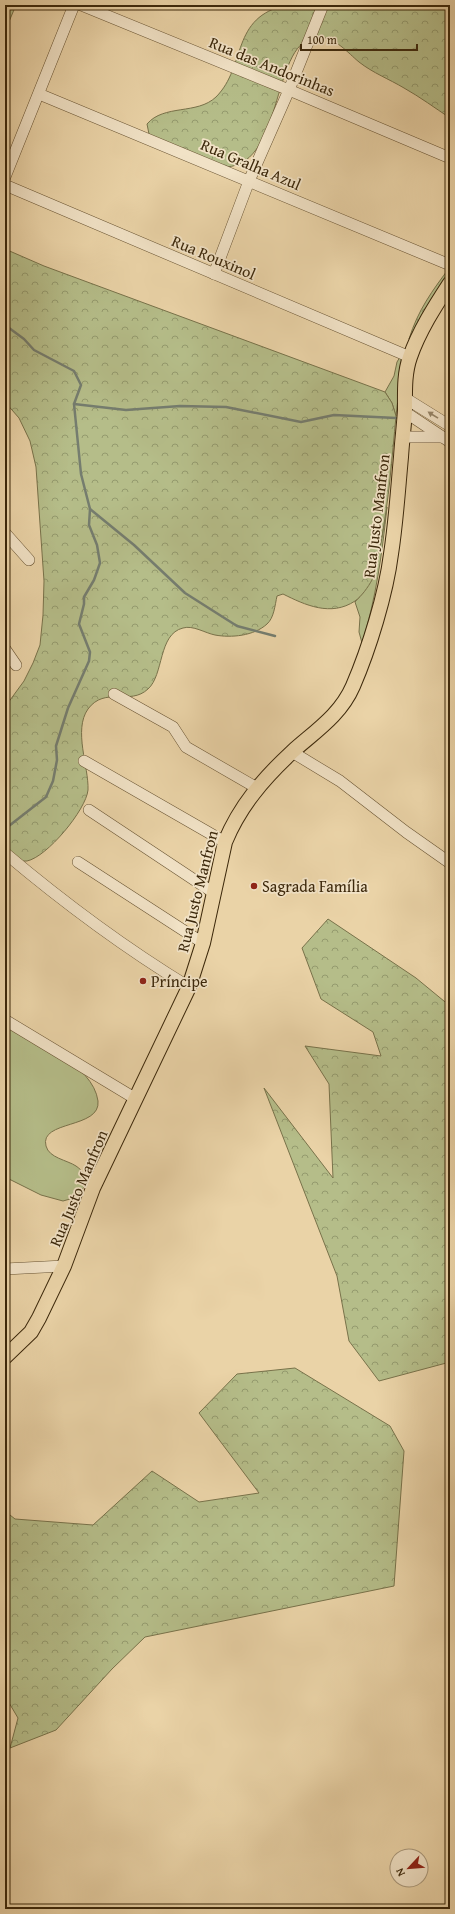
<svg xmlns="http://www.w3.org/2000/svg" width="455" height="1914" viewBox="0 0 455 1914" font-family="'Gentium Book Plus',serif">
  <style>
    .green { fill: #b5bd89; stroke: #78724a }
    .forest { fill: url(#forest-crowns); stroke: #78724a }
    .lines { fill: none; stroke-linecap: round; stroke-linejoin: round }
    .stream { stroke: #757d6f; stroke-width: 2.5 }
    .minor-casing { stroke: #685332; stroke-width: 12 }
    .major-casing { stroke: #3c280b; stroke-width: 16 }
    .minor { stroke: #f1e2c6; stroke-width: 11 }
    .major { stroke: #ead3a7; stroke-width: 14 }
    .oneway { fill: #968568 }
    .poi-dot { fill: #8f2418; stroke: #f1e2c6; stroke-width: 1.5 }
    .labels { text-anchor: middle; stroke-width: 3.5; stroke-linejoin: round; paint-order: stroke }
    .street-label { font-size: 16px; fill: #3c280b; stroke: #f1e2c6 }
    .poi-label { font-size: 16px; fill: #3c280b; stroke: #f1e2c6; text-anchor: start }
  </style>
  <defs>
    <pattern id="forest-crowns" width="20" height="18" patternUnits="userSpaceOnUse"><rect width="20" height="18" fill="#b5bd89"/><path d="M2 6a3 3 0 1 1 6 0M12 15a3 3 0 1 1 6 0" fill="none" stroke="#949a6e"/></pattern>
  </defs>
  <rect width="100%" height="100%" fill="#ead3a7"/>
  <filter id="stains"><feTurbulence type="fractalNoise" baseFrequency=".005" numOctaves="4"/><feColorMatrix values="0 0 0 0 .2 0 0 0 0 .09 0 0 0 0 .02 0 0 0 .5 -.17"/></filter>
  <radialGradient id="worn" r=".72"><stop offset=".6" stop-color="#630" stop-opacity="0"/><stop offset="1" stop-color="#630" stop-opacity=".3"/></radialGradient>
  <g class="green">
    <polygon points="403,352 396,416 392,403 385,392 394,376 397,362"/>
    <path d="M387 507C382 554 376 599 362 643L359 632 360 617 355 602C379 577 381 540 387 507Z"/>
    <path d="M5 1026C34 1041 93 1064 98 1101 101 1129 39 1120 46 1146 49 1158 67 1160 76 1166 79 1168 82 1171 85 1174L86 1184 77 1197 63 1201 41 1195 5 1177Z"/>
  </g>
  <g class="forest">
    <polygon points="5,5 16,5 8,24 5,38"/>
    <path d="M287 5H450V118C435 108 420 97 404 88 389 79 373 73 359 62 348 53 335 37 319 37 270 37 286 164 226 167L157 141 149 134 147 124C164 104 197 115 216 97 247 66 230 17 287 5Z"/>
    <path d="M5 249 44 266 385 392 392 403 396 416C392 458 389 500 381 541 378 553 377 568 372 580 368 587 362 596 355 601 331 617 305 605 283 594L277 596C275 605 274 618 267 624 254 636 231 638 215 635 205 633 193 625 183 628 158 634 164 675 148 689 130 706 105 686 88 709 73 730 89 767 88 790 86 810 47 857 27 861 18 862 11 856 5 851V707L24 681 33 663 40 645 43 615 44 581 36 467 30 441 19 418 5 402Z"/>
    <path d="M450 267V270L409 339C418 310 432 291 450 267Z"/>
    <polygon points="328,919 416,978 450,1006 450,1362 379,1381 349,1341 337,1276 264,1088 333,1178 329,1084 305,1046 381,1056 373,1032 321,999 302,948"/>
    <polygon points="295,1368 390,1426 404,1451 394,1586 145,1637 112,1669 56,1730 10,1748 18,1718 5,1696 5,1511 15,1519 93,1525 152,1471 199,1502 259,1493 199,1413 237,1374"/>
  </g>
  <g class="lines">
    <g class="stream">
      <polyline points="5,325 24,339 34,350 74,371 81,385 74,404 81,474 90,509 89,525 97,545 100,563 94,580 84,597 84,604 79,624 90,652 89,661 68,708 56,746 57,760 53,781 46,797 5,829"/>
      <polyline points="74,404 126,410 180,406 226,407 301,422 334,415 396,418"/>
      <polyline points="90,509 134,545 185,593 237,626 275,636"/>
    </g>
    <g class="minor-casing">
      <g id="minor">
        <polyline points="81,5 289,90 450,158"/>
        <polyline points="39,94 450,265"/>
        <polyline points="5,177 74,5"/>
        <polyline points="5,185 410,357"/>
        <polyline points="214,274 249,181 289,90 323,5"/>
        <polyline points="405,398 450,426"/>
        <polyline points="405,412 450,442"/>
        <polyline points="403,437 442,437"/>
        <polyline points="5,533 29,560"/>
        <polyline points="5,649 16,665"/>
        <polyline points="114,694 173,727 186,747 257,788"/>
        <polyline points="292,752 340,781 406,832 450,863"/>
        <polyline points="84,761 225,842"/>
        <polyline points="89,810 214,893"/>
        <path d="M5 853C63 902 125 948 189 987"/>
        <polyline points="78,862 203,943"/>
        <polyline points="5,1020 136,1099"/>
        <polyline points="5,1269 64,1266"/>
      </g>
    </g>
    <g class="major-casing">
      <path id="major" d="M5 1357 31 1332 39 1318 64 1266 93 1188 189 987 203 943 225 842C240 806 263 779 292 752 314 732 340 716 353 686 369 649 386 594 391 554 396 522 398 489 401 457 402 441 404 426 405 410 405 392 404 374 410 357 419 331 435 306 450 283"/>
    </g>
    <use href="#minor" class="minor"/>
    <use href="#major" class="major"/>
  </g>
  <defs><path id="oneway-solid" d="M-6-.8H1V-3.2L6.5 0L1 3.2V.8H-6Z"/></defs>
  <use class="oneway" href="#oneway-solid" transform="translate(433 415) rotate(-148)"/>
  <g class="poi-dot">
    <circle cx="254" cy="886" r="4"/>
    <circle cx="143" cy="981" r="4"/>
  </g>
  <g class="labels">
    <g class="street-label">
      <text transform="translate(272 66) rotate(22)" y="6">Rua das Andorinhas</text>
      <text transform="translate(251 164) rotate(23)" y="6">Rua Gralha Azul</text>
      <text transform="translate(214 257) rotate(23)" y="6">Rua Rouxinol</text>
      <text transform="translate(376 516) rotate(-83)" y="6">Rua Justo Manfron</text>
      <text transform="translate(197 891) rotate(-76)" y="6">Rua Justo Manfron</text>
      <text transform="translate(78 1188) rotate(-67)" y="6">Rua Justo Manfron</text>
    </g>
    <g class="poi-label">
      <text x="262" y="892">Sagrada Família</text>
      <text x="151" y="987">Príncipe</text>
    </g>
  </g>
  <rect width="455" height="1914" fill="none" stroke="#ead3a7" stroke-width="20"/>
  <rect x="6" y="6" width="443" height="1902" fill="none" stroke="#3c280b" stroke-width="2"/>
  <rect x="10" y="10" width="435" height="1894" fill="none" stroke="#3c280b"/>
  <g transform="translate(409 1868) rotate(244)"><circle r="19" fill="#f1e2c6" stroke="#a9987b"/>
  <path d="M0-3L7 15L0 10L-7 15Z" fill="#8f2418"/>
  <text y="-6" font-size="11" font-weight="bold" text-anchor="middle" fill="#3c280b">N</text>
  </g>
  <path d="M301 44v6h116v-6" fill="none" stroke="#3c280b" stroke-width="2"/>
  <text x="307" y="44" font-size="12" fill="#3c280b" stroke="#f1e2c6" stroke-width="3" paint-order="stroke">100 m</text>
  <rect width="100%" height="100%" filter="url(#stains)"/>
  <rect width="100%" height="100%" fill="url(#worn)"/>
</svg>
